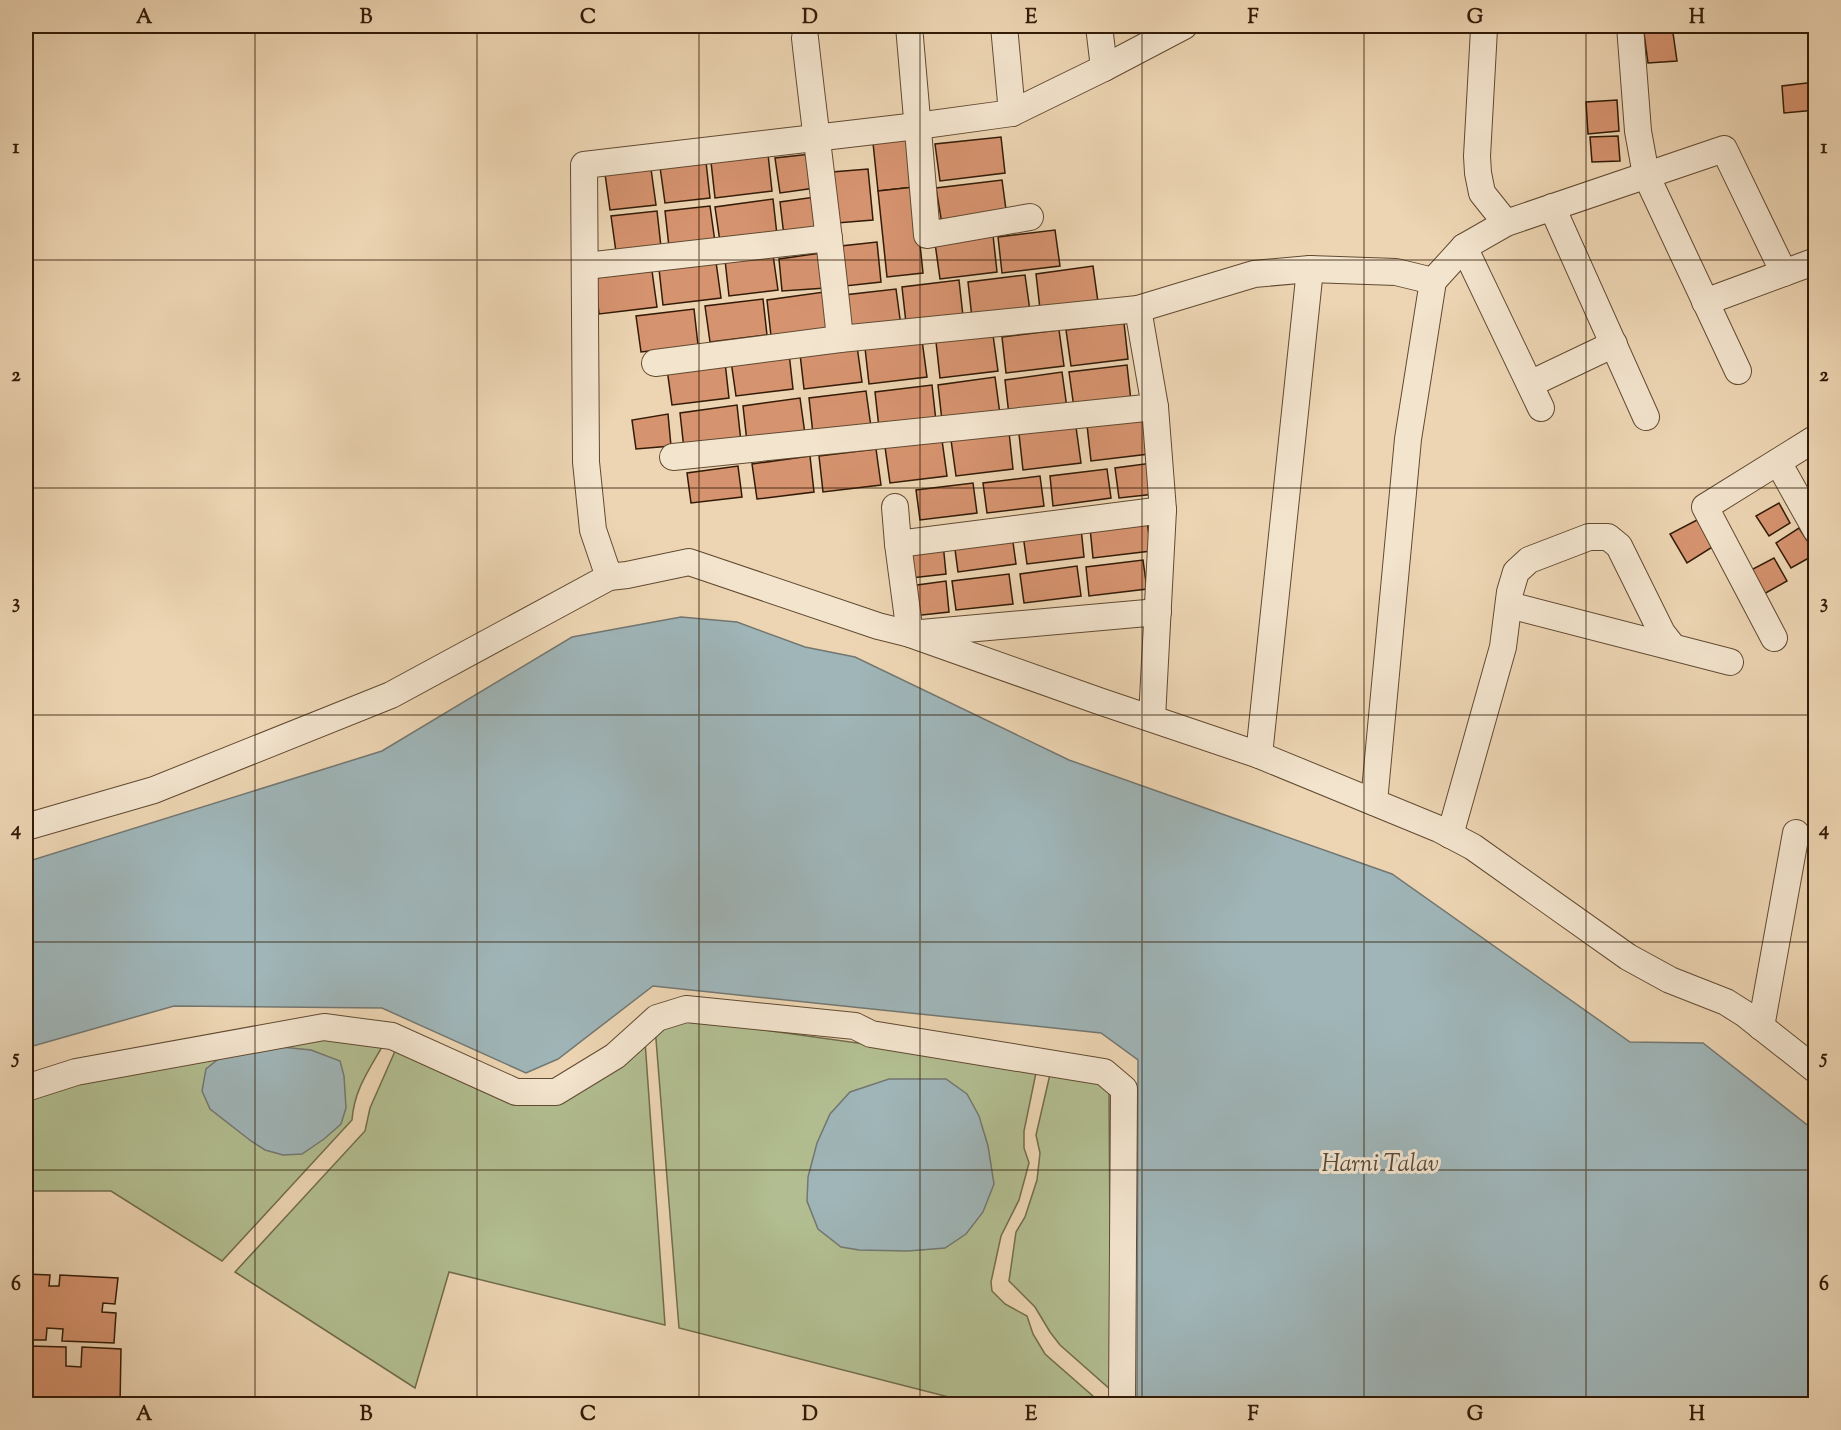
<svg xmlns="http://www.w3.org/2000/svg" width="1841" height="1430" viewBox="0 0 1841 1430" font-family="'Sorts Mill Goudy',serif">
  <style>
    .green { fill: #b2be91; stroke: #726c4c; stroke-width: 1.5 }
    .water { fill: #9fb5b8; stroke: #737771; stroke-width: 1.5 }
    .building { fill: #d6936f; stroke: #321b06; stroke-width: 1.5 }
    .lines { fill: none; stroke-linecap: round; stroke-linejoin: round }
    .minor-casing { stroke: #614a31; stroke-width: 28 }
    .minor { stroke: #f3e4ce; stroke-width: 26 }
    .grid { fill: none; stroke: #321b06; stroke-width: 1.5; stroke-opacity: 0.55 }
    .labels { text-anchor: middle; stroke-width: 6; stroke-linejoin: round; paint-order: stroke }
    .water-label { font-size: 24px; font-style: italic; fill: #53493b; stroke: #f3e4ce }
    .neatline { fill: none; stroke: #321b06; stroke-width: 2 }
    .grid-label { font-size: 20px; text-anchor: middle; font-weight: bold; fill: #321b06 }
  </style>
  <rect width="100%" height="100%" fill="#edd5b3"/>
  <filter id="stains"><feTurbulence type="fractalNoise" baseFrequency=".00333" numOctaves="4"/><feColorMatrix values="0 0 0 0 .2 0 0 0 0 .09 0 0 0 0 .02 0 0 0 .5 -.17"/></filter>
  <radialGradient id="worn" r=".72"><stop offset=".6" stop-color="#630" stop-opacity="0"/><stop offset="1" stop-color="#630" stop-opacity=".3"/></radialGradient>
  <g class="green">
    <polygon points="678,1018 1037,1068 1024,1131 1024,1148 1029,1163 1019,1200 1001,1236 991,1282 992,1291 1005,1304 1027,1316 1033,1334 1045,1354 1102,1404 976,1404 679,1328 655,1027"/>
    <path d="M321 1033 382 1047C368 1071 354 1091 352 1120L222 1261 111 1191H26V1095Z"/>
    <polygon points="645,1041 665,1325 449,1272 415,1388 235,1272 365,1131 370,1108 396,1049 515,1102"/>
    <polygon points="1051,1070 1104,1081 1109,1089 1111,1390 1060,1345 1050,1332 1035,1307 1009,1281 1016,1232 1025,1217 1037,1180 1040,1153 1036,1135"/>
  </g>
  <g class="water">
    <polygon points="681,617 737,622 805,647 855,657 1069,760 1392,874 1630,1042 1703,1043 1815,1131 1815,1404 1137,1404 1138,1060 1101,1033 653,986 558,1059 526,1073 382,1008 174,1006 26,1048 26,862 382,751 572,637"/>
    <polygon points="271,1046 311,1050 340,1061 344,1076 346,1108 341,1124 324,1139 302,1154 283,1155 265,1150 251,1141 210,1109 202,1091 206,1069 226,1053"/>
    <polygon points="889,1079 946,1079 967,1094 979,1116 988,1146 994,1184 983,1212 966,1234 945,1248 908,1251 859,1250 841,1247 818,1229 807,1201 808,1177 817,1143 830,1114 850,1092"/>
  </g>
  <g class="building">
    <polygon points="1643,26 1672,26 1677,61 1648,63"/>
    <polygon points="1815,82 1816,110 1784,113 1782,86"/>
    <polygon points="1617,100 1619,131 1588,134 1586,102"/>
    <polygon points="1618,136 1620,161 1592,162 1590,137"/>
    <polygon points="1001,137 1005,173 940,181 935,144"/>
    <polygon points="907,138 914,187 878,191 873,143"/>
    <polygon points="768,154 772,191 715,198 711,162"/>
    <polygon points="811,154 815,188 780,193 775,158"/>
    <polygon points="706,162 710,198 665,203 660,167"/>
    <polygon points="651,169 656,205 610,210 605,174"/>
    <polygon points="868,169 873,220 837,223 832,172"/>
    <polygon points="1002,180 1007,217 942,224 936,188"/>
    <polygon points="914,187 923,273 887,277 878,191"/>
    <polygon points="815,197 820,231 784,236 780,202"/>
    <polygon points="773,199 777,235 720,242 715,207"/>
    <polygon points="710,206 715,242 669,247 665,211"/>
    <polygon points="657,211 661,247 616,252 611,216"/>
    <polygon points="1055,230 1060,266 1002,273 998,237"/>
    <polygon points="993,235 997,272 940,279 935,243"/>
    <polygon points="877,242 881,282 845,286 841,246"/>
    <polygon points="821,253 826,288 782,291 779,259"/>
    <polygon points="773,255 778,290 729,296 725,260"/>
    <polygon points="716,262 721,298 663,305 659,269"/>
    <polygon points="1093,266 1098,302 1040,309 1036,274"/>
    <polygon points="652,271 657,307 599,314 595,278"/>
    <polygon points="1025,275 1030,311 972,318 968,282"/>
    <polygon points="959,280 963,316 906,323 902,287"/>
    <polygon points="896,289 901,326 847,329 844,295"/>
    <polygon points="824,292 829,328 771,336 767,300"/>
    <polygon points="763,299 767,335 710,342 705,306"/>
    <polygon points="694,309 698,345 641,352 636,316"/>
    <polygon points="1124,323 1128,359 1071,366 1066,330"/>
    <polygon points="1059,330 1064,366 1006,373 1002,337"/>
    <polygon points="993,335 998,371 940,378 936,342"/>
    <polygon points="922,340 927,377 869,384 865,348"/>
    <polygon points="857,346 862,382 804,389 800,354"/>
    <polygon points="789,353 793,389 736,396 731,361"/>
    <polygon points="725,362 729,398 672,405 667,369"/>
    <polygon points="1127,365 1131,401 1074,408 1069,372"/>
    <polygon points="1062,372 1067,408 1009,415 1005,380"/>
    <polygon points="995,377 1000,414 942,421 938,385"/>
    <polygon points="932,385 936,421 879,428 875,392"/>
    <polygon points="866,391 871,427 813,434 809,398"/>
    <polygon points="800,398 805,434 747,442 743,406"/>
    <polygon points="737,405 741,442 684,449 680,413"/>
    <polygon points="668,414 671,446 636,449 632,420"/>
    <polygon points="1144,418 1149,454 1091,461 1087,425"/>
    <polygon points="1076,427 1081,463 1023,470 1019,434"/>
    <polygon points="1009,432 1013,469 956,476 951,440"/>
    <polygon points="942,440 947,476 890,483 885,447"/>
    <polygon points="876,449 881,485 823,492 819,456"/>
    <polygon points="810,456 814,492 757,499 752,464"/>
    <polygon points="1152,463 1155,494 1119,498 1115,468"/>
    <polygon points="738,466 742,497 691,503 687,473"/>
    <polygon points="1107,469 1111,498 1053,506 1050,476"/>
    <polygon points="1040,476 1044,506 987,513 983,483"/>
    <polygon points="973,483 977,513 920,520 916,490"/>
    <polygon points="1779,503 1790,523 1769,536 1756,516"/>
    <polygon points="1697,520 1714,546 1687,563 1670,534"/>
    <polygon points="1147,521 1151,551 1093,558 1090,528"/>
    <polygon points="1081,528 1084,557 1027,564 1023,535"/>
    <polygon points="1799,528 1816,554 1791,568 1776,543"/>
    <polygon points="1012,535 1016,564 958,572 954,542"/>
    <polygon points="943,543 946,574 911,578 907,548"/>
    <polygon points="1774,558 1787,581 1764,594 1751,570"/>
    <polygon points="1143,560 1147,589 1089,596 1086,567"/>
    <polygon points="1077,566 1081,596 1024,603 1020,574"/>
    <polygon points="1009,574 1013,604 956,610 952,581"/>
    <polygon points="946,581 949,612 913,616 910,586"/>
    <polygon points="26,1274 50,1275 49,1286 59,1286 60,1275 118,1278 115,1304 103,1303 102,1312 116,1313 114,1343 62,1341 63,1329 47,1328 46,1340 26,1340"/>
    <polygon points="29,1346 66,1347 66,1366 81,1367 82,1347 121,1349 120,1404 27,1404"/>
  </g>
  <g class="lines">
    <g class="minor-casing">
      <g id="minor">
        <polyline points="909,26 927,235 1030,217"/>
        <polyline points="1004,26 1012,113"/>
        <polyline points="1099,26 1104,68"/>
        <polyline points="1481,26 1484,29 1477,156 1478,173 1482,193 1506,223"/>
        <polyline points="1630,26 1638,131 1646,175 1738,371"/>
        <path d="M805 38C816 138 830 239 840 339"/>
        <polyline points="1552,207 1646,417"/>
        <polyline points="1464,247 1541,408"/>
        <polyline points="586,266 829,238"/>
        <polyline points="1705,302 1816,261"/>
        <polyline points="1138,309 1155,407 1163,510 1152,718"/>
        <polyline points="655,363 840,339 1138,309 1254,274 1310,269 1396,272 1433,281 1464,247 1506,223 1724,149 1784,273"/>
        <polyline points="1530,384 1614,344"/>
        <polyline points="673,457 1155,407"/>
        <polyline points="1778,462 1816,530"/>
        <polyline points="895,507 898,544 910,634 1099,701 1259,755 1439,829 1473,847 1628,957 1670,980 1726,1002 1745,1014 1816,1070"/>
        <polyline points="898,544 1163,510"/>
        <polyline points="1509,605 1730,662"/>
        <polyline points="1158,612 910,634 878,626 689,562 627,575 609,577 593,530 586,462 584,165 917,126 1012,113 1104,68 1184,26"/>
        <polyline points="1774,638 1705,507 1816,438"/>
        <polyline points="1259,755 1310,269"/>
        <polyline points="1374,802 1408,439 1433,281"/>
        <polyline points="26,827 154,790 391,695 609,577"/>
        <polyline points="1450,835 1503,647 1510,592 1516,572 1529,560 1589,537 1608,537 1619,546 1662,633 1673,647"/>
        <polyline points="1761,1027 1796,833"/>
        <polyline points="26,1088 76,1072 324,1027 392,1036 516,1092 556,1092 615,1056 657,1018 686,1009 855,1026 871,1034 1104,1072 1124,1089 1122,1404"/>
      </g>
    </g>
    <use href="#minor" class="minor"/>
  </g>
  <path class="grid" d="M255 26V1404M477 26V1404M699 26V1404M920 26V1404M1142 26V1404M1364 26V1404M1586 26V1404M26 260H1816M26 488H1816M26 715H1816M26 942H1816M26 1170H1816"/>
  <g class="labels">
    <g class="water-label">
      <text x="1380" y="1171">Harni Talav</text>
    </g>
  </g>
  <rect width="1841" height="1430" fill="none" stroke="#edd5b3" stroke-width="66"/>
  <rect x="33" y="33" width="1775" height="1364" class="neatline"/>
  <g class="grid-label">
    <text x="144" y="23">A</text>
    <text x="366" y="23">B</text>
    <text x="588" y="23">C</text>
    <text x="810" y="23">D</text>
    <text x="1031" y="23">E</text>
    <text x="1253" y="23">F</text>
    <text x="1475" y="23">G</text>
    <text x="1697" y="23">H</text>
    <text x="16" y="153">1</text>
    <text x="1824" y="153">1</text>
    <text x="16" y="381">2</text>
    <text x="1824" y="381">2</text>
    <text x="16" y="608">3</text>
    <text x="1824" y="608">3</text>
    <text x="16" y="835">4</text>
    <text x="1824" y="835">4</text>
    <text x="16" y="1063">5</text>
    <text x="1824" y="1063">5</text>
    <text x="16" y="1290">6</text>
    <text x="1824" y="1290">6</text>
    <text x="144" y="1420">A</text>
    <text x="366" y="1420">B</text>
    <text x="588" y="1420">C</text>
    <text x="810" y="1420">D</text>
    <text x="1031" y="1420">E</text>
    <text x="1253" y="1420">F</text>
    <text x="1475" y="1420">G</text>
    <text x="1697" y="1420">H</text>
  </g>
  <rect width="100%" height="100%" filter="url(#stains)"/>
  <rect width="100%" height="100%" fill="url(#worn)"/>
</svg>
